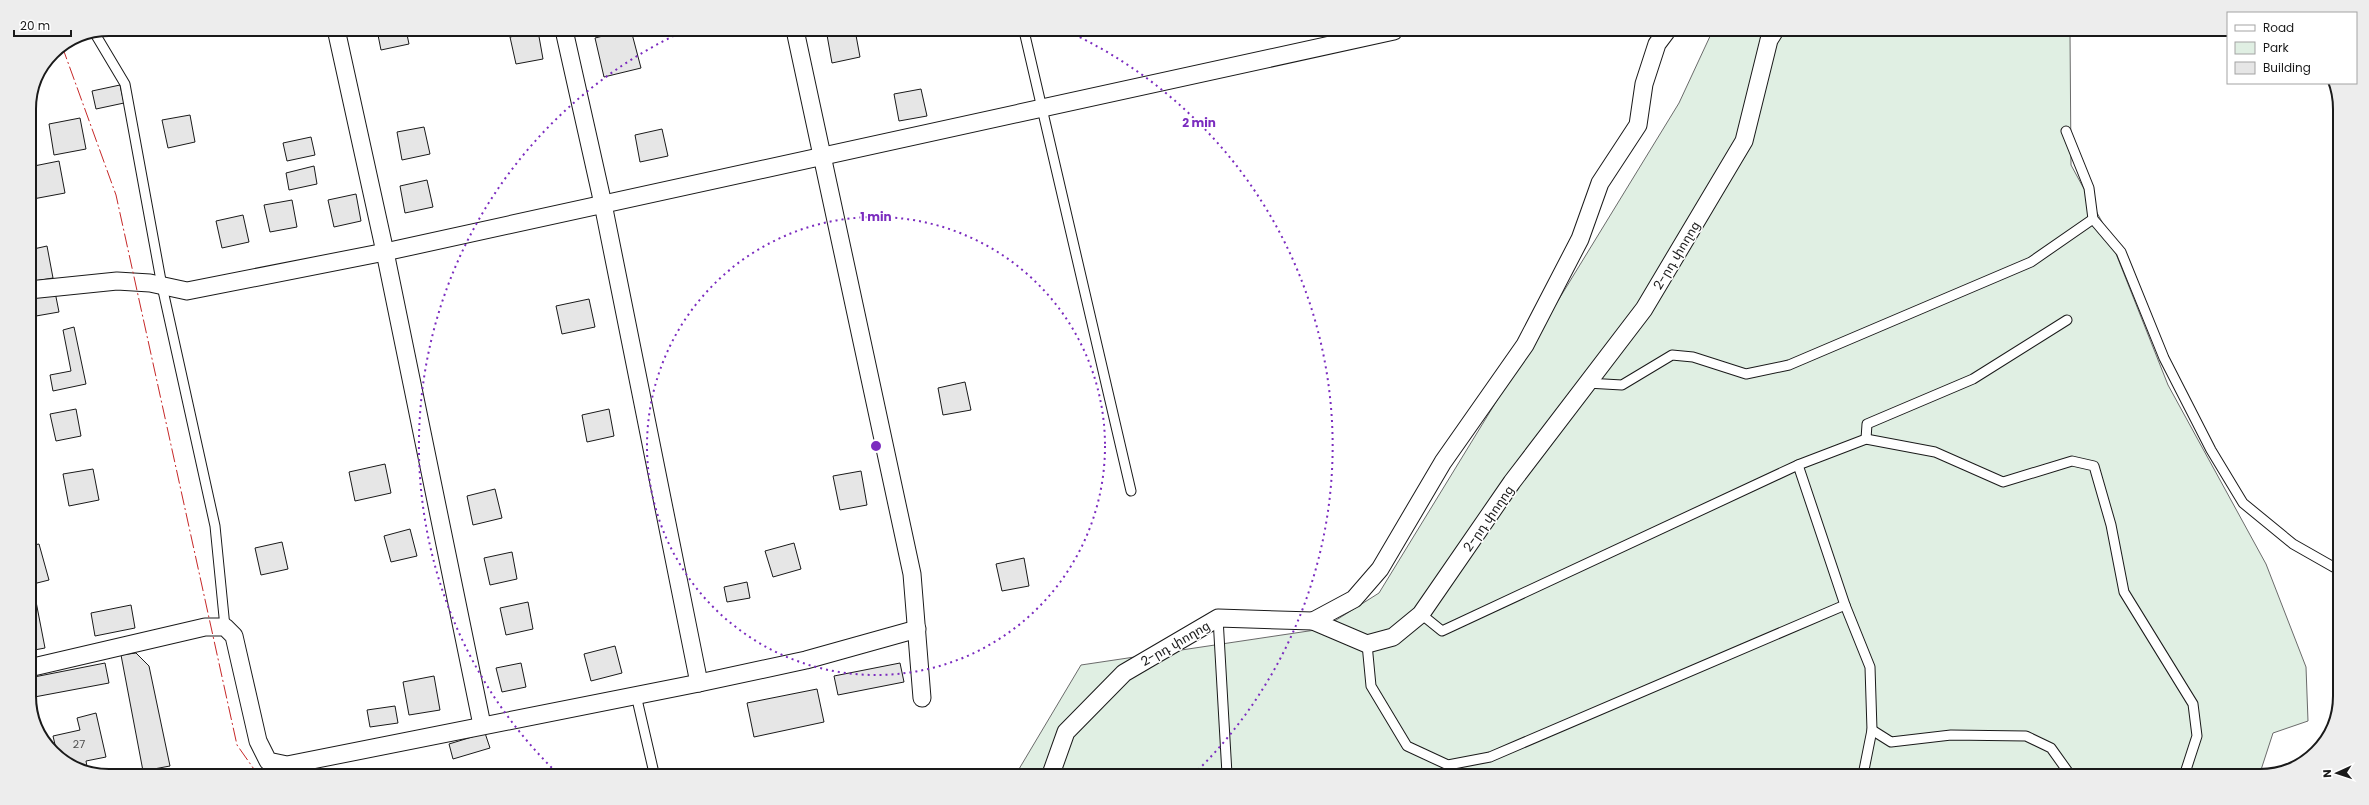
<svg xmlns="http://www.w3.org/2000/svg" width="2369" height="805" viewBox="0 0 2369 805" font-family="Poppins,'Noto Sans Armenian',sans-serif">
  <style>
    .green { fill: #e0efe3; stroke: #6a6a6a }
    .building { fill: #e6e6e6; stroke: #1a1a1a }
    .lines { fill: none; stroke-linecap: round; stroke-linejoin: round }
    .service-casing { stroke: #1a1a1a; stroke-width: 11 }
    .minor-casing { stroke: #1a1a1a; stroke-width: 19 }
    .service { stroke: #fff; stroke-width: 9 }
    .minor { stroke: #fff; stroke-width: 17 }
    .power { stroke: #c62828; stroke-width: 1; stroke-dasharray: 14 3 2 3; stroke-linecap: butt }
    .ring { fill: none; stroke: #7b2cbf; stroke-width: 2; stroke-dasharray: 2 4 }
    .labels { text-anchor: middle; stroke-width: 3; stroke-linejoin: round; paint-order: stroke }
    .number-label { font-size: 11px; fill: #4d4d4d }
    .street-label { font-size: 13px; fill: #1a1a1a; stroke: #fff }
    .rim { fill: none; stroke: #1a1a1a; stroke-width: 2 }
    .centre { fill: #7b2cbf; stroke: #fff; stroke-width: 2 }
    .ring-label { font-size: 12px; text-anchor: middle; font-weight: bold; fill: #7b2cbf; stroke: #fff; stroke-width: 3; stroke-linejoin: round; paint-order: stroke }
  </style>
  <rect width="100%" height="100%" fill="#fff"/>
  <polygon class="green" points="1712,32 2070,33 2071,165 2107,231 2168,385 2266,564 2306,667 2308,721 2273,733 2259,776 1018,774 1019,769 1081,665 1322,629 1379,593 1679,103"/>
  <g class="building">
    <polygon points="377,30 406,30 409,44 381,50"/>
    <polygon points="604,30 626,30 604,34"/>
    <polygon points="627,30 631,30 641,68 604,77 595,38"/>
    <polygon points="855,30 860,57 832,63 827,35"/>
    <polygon points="538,31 543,59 516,64 510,37"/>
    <polygon points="120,85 124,103 96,109 92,91"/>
    <polygon points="921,89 927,116 899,121 894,94"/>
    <polygon points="190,115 195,142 168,148 162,120"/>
    <polygon points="80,118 86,149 54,155 49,124"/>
    <polygon points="424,127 430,154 402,160 397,132"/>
    <polygon points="662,129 668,156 640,162 635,135"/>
    <polygon points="311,137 315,155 287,161 283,143"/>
    <polygon points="59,161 65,193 33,199 29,167"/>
    <polygon points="314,166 317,184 289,190 286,173"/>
    <polygon points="427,180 433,207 405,213 400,186"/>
    <polygon points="356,194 361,221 334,227 328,200"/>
    <polygon points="292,200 297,227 270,232 264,205"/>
    <polygon points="243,215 249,242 222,248 216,221"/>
    <polygon points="47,246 53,278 29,282 29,250"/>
    <polygon points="55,292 59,312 36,316 32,296"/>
    <polygon points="589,299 595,327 562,334 556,306"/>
    <polygon points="74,327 86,384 53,391 50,375 71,371 63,330"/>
    <polygon points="965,382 971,410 943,415 938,388"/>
    <polygon points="76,409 81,436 56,441 50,414"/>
    <polygon points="609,409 614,436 587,442 582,415"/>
    <polygon points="385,464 391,493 355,501 349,472"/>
    <polygon points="93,469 99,500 69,506 63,474"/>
    <polygon points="861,471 867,505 840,510 833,476"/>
    <polygon points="495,489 502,518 473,525 467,496"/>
    <polygon points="410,529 417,556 391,562 384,536"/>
    <polygon points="282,542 288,569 261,575 255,548"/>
    <polygon points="794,543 801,569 773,577 765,551"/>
    <polygon points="39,544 49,580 29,585 29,546"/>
    <polygon points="512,552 517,579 490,585 484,558"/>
    <polygon points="1024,558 1029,586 1002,591 996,564"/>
    <polygon points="747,582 750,598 727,602 724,587"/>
    <polygon points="33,586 45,648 29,651 29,587"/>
    <polygon points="528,602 533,629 506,635 500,608"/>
    <polygon points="131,605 135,628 95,636 91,613"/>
    <polygon points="615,646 622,673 591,681 584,654"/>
    <polygon points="136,653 149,666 170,766 143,771 121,655"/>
    <polygon points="105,663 109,683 29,698 29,678"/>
    <polygon points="521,663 526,687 502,692 496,668"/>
    <polygon points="900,663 904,682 838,695 834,676"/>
    <polygon points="434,676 440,710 409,715 403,682"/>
    <polygon points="817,689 824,722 754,737 747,703"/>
    <polygon points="395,706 398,723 370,727 367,710"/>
    <polygon points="96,713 106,757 86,761 88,772 84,772 57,753 53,736 80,730 77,718"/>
    <polygon points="485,733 490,748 453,759 449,744"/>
    <polygon points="952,769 953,773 930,773"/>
  </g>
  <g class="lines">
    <g class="service-casing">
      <g id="service">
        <polyline points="1024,31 1131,491"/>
        <polyline points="94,32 125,84 162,286 215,526 225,627"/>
        <polyline points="2066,131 2089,188 2093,219 2121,252 2164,358 2211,450 2243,503 2293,544 2337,569"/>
        <polyline points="1587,383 1622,385 1672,355 1693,357 1746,374 1789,365 2031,262 2093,219"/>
        <polyline points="1866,439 1867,424 1973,379 2067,320"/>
        <polyline points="1798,465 1866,439 1935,452 2003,482 2072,461 2094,466 2111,525 2124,592 2193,704 2197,736 2184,776"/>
        <polyline points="1421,614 1442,631 1798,465 1845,605 1870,667 1872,730 1863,775"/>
        <polyline points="1218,618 1227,774"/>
        <polyline points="1367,644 1371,686 1407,746 1448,765 1490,757 1845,605"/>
        <polyline points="636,695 654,773"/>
        <polyline points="1872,730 1891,742 1951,735 2026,736 2051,748 2071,776"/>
      </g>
    </g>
    <g class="minor-casing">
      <g id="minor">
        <polyline points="336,29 385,252 482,725"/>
        <polyline points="564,30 603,204 699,683"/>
        <polyline points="795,30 912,574 922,698"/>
        <polyline points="29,290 117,281 150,283 187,291 385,252 1394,31"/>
        <polyline points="1313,621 1354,599 1380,569 1443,462 1525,345 1580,239 1600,183 1638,125 1644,84 1657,44 1666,32"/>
        <polyline points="29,668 205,627 225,627 234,636 258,741 268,761 287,765 699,683 806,660 917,629"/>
        <polyline points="1051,774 1066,732 1124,673 1218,618 1313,621 1367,644 1393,637 1421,614 1512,482 1644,309 1744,141 1769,40 1774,32"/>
      </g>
    </g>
    <use href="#service" class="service"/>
    <use href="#minor" class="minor"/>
    <polyline class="power" points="62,46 116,195 237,745 256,772"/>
  </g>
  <g class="ring">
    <circle cx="876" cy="446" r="229"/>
    <path d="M556 772A457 457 0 0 1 686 30M1069 32A457 457 0 0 1 1196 772"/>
  </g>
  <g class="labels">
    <g class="number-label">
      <text x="79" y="748">27</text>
    </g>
    <g class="street-label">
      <text transform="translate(1676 255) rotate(-59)" y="5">2-րդ փողոց</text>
      <text transform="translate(1488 518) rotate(-55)" y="5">2-րդ փողոց</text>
      <text transform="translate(1175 643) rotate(-30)" y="5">2-րդ փողոց</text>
    </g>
  </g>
  <path d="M0 0H2369V805H0ZM109 36H2260A73 73 0 0 1 2333 109V696A73 73 0 0 1 2260 769H109A73 73 0 0 1 36 696V109A73 73 0 0 1 109 36Z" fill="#ededed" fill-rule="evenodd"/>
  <path class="rim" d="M109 36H2260A73 73 0 0 1 2333 109V696A73 73 0 0 1 2260 769H109A73 73 0 0 1 36 696V109A73 73 0 0 1 109 36Z"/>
  <circle cx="876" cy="446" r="6" class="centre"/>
  <g class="ring-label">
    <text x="1199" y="127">2 min</text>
    <text x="876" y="221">1 min</text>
  </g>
  <rect x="2227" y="12" width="130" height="72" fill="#ffffff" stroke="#a3a3a3"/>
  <rect x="2235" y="25" width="20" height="6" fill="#ffffff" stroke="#a3a3a3"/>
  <text x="2263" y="32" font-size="12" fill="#1a1a1a">Road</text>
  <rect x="2235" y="42" width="20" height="12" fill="#e0efe3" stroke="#a3a3a3"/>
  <text x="2263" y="52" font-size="12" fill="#1a1a1a">Park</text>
  <rect x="2235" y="62" width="20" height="12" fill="#e6e6e6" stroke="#a3a3a3"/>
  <text x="2263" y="72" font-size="12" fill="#1a1a1a">Building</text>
  <g transform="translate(2337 773) rotate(267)" stroke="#ffffff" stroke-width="3" paint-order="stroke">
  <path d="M0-3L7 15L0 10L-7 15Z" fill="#1a1a1a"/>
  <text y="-6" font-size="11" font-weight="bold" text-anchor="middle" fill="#1a1a1a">N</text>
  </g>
  <path d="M14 30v6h57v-6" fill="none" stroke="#1a1a1a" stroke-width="2"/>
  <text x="20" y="30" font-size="12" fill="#1a1a1a" stroke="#ffffff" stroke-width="3" paint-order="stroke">20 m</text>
</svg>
